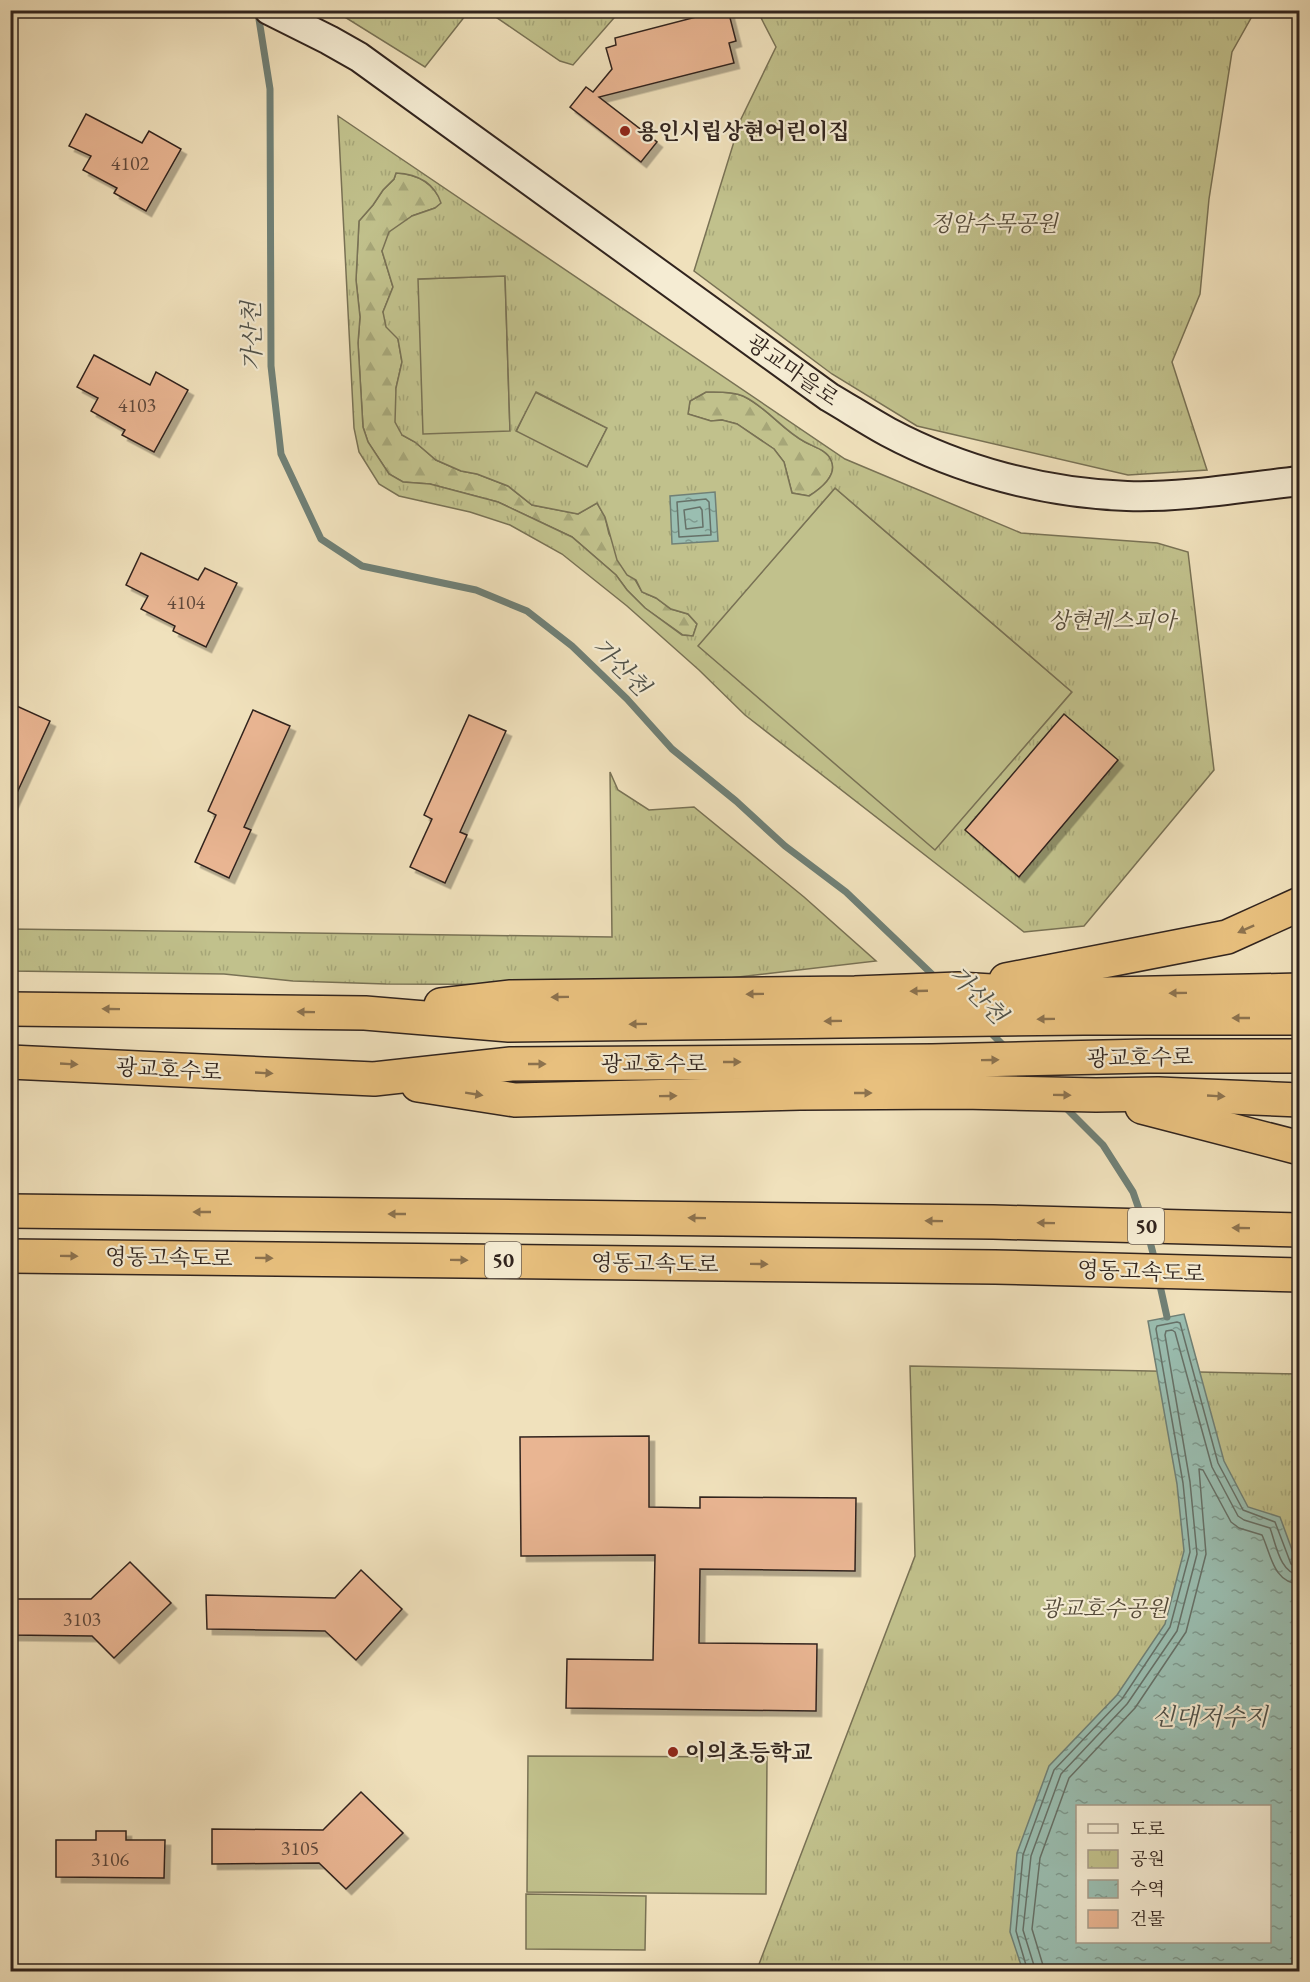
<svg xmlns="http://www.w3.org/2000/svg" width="1310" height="1982" viewBox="0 0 1310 1982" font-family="'EB Garamond','Noto Serif KR',serif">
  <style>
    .grass { fill: #c1c18c; stroke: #797255; stroke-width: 1.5 }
    .forest { fill: url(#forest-firs); stroke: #797255; stroke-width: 1.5 }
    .park { fill: url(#park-tufts); stroke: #797255; stroke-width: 1.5; fill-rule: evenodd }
    .water { fill: url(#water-ripples); stroke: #708076; stroke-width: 1.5; fill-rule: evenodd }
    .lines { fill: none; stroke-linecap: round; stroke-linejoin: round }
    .shore { stroke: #667168; stroke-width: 1.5 }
    .stream { stroke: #708076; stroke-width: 7 }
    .building { fill: #e9b592; stroke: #31241e; stroke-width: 1.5; filter: url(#shadow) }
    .secondary-casing { stroke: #31241e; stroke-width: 32 }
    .highway-casing { stroke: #31241e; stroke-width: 36 }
    .secondary { stroke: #f5ecd3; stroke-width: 28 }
    .highway { stroke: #e8c07e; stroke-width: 33 }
    .oneway { fill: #8c724e }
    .poi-dot { fill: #8f2418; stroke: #f5ecd3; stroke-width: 2 }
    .labels { text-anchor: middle; stroke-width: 4.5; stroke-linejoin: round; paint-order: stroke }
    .number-label { font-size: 20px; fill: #5f483b }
    .shield { fill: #f5ecd3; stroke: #6c6054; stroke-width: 1.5 }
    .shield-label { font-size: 21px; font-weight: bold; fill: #31241e }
    .poi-label { font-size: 22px; font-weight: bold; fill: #31241e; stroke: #f5ecd3; text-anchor: start }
    .park-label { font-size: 22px; font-style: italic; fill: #554b3a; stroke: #f5ecd3 }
    .street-label { font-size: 22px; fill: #31241e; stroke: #f5ecd3 }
    .water-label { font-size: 24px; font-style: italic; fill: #50524a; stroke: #f5ecd3 }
  </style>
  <defs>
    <pattern id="forest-firs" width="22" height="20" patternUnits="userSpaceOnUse" patternTransform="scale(1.5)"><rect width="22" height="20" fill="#c1c18c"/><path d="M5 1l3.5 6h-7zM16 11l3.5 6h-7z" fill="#a6a678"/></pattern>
    <pattern id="park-tufts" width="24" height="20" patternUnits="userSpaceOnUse" patternTransform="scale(1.5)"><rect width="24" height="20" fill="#c1c18c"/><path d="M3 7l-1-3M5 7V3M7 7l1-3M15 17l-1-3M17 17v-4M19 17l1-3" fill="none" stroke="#a6a678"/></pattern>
    <pattern id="water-ripples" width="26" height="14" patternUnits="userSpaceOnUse" patternTransform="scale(1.5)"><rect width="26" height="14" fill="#9abeb1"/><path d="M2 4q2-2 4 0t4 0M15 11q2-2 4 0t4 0" fill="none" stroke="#7e9a8f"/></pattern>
    <filter id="shadow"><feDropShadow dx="5.5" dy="5.5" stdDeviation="0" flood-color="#0004"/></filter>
  </defs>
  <rect width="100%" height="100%" fill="#f0e1bc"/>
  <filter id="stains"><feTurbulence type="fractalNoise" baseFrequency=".00333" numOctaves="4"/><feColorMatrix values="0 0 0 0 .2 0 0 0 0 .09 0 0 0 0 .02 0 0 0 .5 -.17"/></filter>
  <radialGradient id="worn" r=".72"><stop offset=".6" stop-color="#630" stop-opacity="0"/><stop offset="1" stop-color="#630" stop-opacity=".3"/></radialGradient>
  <g class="grass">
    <polygon points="505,276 510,432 422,435 417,279"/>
    <polygon points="535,392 607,428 587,467 516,432"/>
    <polygon points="835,488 1072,692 935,851 697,646"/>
    <polygon points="528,1756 767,1757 766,1894 527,1892"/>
    <polygon points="526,1894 646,1896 645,1950 526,1949"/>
  </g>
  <g class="forest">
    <path d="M396 173C417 174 433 182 442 203L435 208 412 216 382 251 393 287 383 312 398 339 402 362 396 388 402 435 415 442 436 460 461 471 477 474 508 486 532 505 578 514 597 503 605 517 609 534 642 592 656 598 671 609 688 614 697 624 693 636 683 635 645 608 627 590 616 575 572 537 498 502 430 484 403 482 389 474 368 442 363 427 358 343 360 317 356 280 359 221 373 205 383 190 394 179Z"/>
    <path d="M706 392C717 392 732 391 743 396 767 407 782 430 805 442 814 447 827 450 831 460 838 475 820 489 809 496L792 493 784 462 774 449 737 424 722 420 711 421 688 414 690 401Z"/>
  </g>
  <g class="park">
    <polygon points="335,11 469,11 425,67"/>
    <polygon points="487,11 620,11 573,65 560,61"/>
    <polygon points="753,11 1255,11 1232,52 1209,199 1200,294 1172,362 1207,470 1128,475 917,426 832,374 694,271 741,119 776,47 758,12"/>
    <path d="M338 116 845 459 1021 533 1157 543 1188 552 1214 770 1084 926 1024 932 745 715 699 670 627 606 562 554 510 525 470 512 399 496 379 484 359 452 354 428ZM396 173C417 174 434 182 441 203L435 208 412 216 389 232 382 251 393 287 383 312 386 327 398 339 402 362 396 388 395 422 402 435 415 442 436 460 461 471 477 474 508 486 532 505 578 514 597 503 605 517 617 560 627 575 636 580 642 592 656 598 671 609 688 614 697 624 693 636 682 635 645 608 627 590 616 575 572 537 498 502 430 484 403 482 389 474 368 442 363 427 358 343 360 317 356 280 359 221 373 205 383 190 394 179ZM505 276 510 431 423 434 418 279ZM536 392 607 428 587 467 516 431ZM706 392C717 392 732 391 743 396 767 407 782 430 805 442 814 447 827 450 831 460 838 475 820 489 809 496L792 493 784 462 774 449 737 424 722 420 711 421 688 414 690 401ZM835 488 1072 692 935 850 698 646Z"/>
    <polygon points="610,772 618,790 649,810 694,807 804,897 876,961 669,985 386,984 293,981 224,974 11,971 11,929 612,937"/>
    <path d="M910 1366 1299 1374V1971L756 1972 915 1556ZM1078 1806H1270V1942H1078Z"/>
  </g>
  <g class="water">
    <polygon points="715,492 718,541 672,544 670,496"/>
    <path d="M1184 1314 1224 1461 1248 1507 1280 1517 1299 1569V1971H1023L1010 1932 1017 1853 1049 1766 1117 1695 1165 1624 1184 1551 1177 1484 1148 1321ZM1078 1806H1270V1942H1078Z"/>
  </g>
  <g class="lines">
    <g class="shore">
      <polygon points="706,499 709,502 711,535 679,537 677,502"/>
      <polygon points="700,507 702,510 703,527 686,529 684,510"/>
      <polyline points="1028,1972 1016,1931 1023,1855 1054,1770 1122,1699 1170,1627 1190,1552 1183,1483 1156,1329 1157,1326 1177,1322 1180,1323 1218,1463 1243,1510 1275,1522 1291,1564 1300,1568"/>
      <path d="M1036 1972 1023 1930 1031 1856 1061 1774 1127 1704 1177 1631 1197 1554 1190 1482 1165 1335 1166 1331 1172 1330 1175 1332 1212 1467 1238 1516 1244 1520 1270 1528C1276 1544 1280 1574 1300 1575"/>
      <path d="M1045 1972 1032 1929 1040 1858 1069 1778 1135 1708 1186 1632 1206 1554 1199 1469 1203 1470 1231 1522 1239 1528 1262 1535C1271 1554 1273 1583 1300 1584"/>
    </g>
    <g class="stream">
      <polyline points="258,13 270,89 271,366 281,454 321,539 362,566 476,590 527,611 572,646 627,699 672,749 736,801 785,846 846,892 937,979"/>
      <polyline points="987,1029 1007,1049"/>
      <polyline points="1064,1106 1103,1145 1133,1192 1142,1218"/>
      <polyline points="1148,1234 1155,1261"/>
      <polyline points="1159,1281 1167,1317"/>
    </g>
  </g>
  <g class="building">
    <polygon points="723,10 728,10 736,41 729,43 734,63 599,97 657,142 641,162 570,107 586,87 593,92 612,69 606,48 616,45 615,38"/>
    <polygon points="86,114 142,143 149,131 181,149 146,211 114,193 117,188 83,170 91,156 69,146"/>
    <polygon points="94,355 150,385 156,372 188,390 154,452 122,435 125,430 91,411 98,398 77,387"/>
    <polygon points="141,553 198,580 205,568 237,583 206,647 173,631 175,626 141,609 148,596 126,585"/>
    <polygon points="10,703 50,721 10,808"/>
    <polygon points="253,710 290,726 244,827 251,830 229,878 195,862 216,815 208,811"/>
    <polygon points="1064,714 1118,760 1019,877 965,830"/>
    <polygon points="469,715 506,731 460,832 467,835 445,883 410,867 432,819 424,815"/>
    <polygon points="649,1436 649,1507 700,1508 700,1497 856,1498 855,1571 700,1569 699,1643 817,1644 816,1711 566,1708 567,1659 653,1660 655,1555 521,1556 520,1437"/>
    <polygon points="130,1562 171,1603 114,1658 92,1636 10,1635 10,1599 91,1599"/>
    <polygon points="361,1570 402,1609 356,1660 325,1631 207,1629 206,1595 335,1598"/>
    <polygon points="361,1792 403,1833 346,1889 319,1863 212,1864 212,1829 323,1830"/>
    <polygon points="96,1831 126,1831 126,1840 165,1840 164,1878 56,1877 56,1840 96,1840"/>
  </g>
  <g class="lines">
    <g class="secondary-casing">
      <path id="secondary" d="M269 10 329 40 359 57 829 397C848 408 868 421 888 432 961 471 1045 493 1127 496 1182 498 1244 487 1300 481"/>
    </g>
    <g class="highway-casing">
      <g id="highway">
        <polyline points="1006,980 1227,937 1300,904"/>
        <polyline points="441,1005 511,997 855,993 958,989 1062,995 1300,990"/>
        <polyline points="10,1009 365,1013 509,1025 1084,1018 1300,1018"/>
        <polyline points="10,1062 374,1079 511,1064 932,1061 1147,1056 1300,1056"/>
        <polyline points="418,1085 515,1100 800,1093 962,1092 1096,1095 1158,1094 1300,1100"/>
        <polyline points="1142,1107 1300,1148"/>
        <polyline points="10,1211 993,1222 1300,1230"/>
        <polyline points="10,1256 995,1267 1300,1275"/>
      </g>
    </g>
    <use href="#secondary" class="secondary"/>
    <use href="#highway" class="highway"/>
  </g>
  <defs><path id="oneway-solid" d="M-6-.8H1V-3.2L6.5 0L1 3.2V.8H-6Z" transform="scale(1.5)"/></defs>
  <g class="oneway">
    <use href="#oneway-solid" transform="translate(1246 929) rotate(156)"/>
    <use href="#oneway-solid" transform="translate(919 991) rotate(178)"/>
    <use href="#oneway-solid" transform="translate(1178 993) rotate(179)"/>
    <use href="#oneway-solid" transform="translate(755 994) rotate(179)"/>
    <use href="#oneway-solid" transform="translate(560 997) rotate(179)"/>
    <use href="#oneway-solid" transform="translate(111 1009) rotate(-179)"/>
    <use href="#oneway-solid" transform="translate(306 1012) rotate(-179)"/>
    <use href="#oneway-solid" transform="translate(1241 1018) rotate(-180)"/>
    <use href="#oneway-solid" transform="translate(1046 1019) rotate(179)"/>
    <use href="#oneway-solid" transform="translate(833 1021) rotate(179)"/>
    <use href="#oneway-solid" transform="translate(638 1024) rotate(179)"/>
    <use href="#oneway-solid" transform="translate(990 1060) rotate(-1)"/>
    <use href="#oneway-solid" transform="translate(732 1062)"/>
    <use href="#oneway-solid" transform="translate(69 1064) rotate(3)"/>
    <use href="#oneway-solid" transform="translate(537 1064)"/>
    <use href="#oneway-solid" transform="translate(264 1073) rotate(3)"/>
    <use href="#oneway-solid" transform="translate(863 1093)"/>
    <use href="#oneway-solid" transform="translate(474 1094) rotate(9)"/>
    <use href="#oneway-solid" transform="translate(1062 1095) rotate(1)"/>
    <use href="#oneway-solid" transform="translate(668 1096) rotate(-1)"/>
    <use href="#oneway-solid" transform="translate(1216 1096) rotate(3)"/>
    <use href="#oneway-solid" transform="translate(202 1212) rotate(-180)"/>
    <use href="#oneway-solid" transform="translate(397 1214) rotate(-180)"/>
    <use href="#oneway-solid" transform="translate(697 1218) rotate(-179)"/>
    <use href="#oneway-solid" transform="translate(934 1221) rotate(-179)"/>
    <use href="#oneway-solid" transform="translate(1046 1223) rotate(-179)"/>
    <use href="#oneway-solid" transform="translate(1241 1228) rotate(-179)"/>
    <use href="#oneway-solid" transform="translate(69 1256) rotate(1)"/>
    <use href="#oneway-solid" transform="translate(264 1258) rotate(1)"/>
    <use href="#oneway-solid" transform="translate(459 1260) rotate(1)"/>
    <use href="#oneway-solid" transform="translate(759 1264) rotate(1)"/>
  </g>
  <g class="poi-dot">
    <circle cx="625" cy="131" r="6"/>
    <circle cx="673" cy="1752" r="6"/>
  </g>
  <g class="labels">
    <g class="number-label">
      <text x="130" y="170">4102</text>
      <text x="137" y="412">4103</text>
      <text x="186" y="609">4104</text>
      <text x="82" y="1626">3103</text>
      <text x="300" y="1855">3105</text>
      <text x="110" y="1866">3106</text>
    </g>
    <g class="shield">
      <rect x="1128" y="1208" width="36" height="36" rx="4.5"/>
      <rect x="485" y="1242" width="36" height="36" rx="4.5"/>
    </g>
    <g class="shield-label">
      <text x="1146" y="1233">50</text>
      <text x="503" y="1267">50</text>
    </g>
    <g class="poi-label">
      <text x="637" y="139">용인시립상현어린이집</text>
      <text x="685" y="1760">이의초등학교</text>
    </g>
    <g class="park-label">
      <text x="994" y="231">정암수목공원</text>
      <text x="1112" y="628">상현레스피아</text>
      <text x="1104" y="1616">광교호수공원</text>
    </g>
    <g class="street-label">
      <text transform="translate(793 370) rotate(35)" y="8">광교마을로</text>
      <text transform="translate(1140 1057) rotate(-1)" y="8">광교호수로</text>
      <text x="654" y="1071">광교호수로</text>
      <text transform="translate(169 1069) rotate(3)" y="8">광교호수로</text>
      <text transform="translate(169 1257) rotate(1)" y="8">영동고속도로</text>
      <text transform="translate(655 1263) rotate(1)" y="8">영동고속도로</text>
      <text transform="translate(1141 1271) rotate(2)" y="8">영동고속도로</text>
    </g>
    <g class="water-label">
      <text transform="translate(252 336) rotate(-91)" y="8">가산천</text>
      <text transform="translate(621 667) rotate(45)" y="8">가산천</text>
      <text transform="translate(978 995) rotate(45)" y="8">가산천</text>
      <text x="1210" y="1725">신대저수지</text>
    </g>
  </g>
  <rect width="1310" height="1982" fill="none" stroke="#f0e1bc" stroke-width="36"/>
  <rect x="12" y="12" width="1286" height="1958" fill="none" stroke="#31241e" stroke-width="3"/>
  <rect x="18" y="18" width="1274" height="1946" fill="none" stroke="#31241e" stroke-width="1.5"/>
  <rect x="1076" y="1805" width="195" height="138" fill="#f5ecd3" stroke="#a79c8b" stroke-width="1.5"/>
  <rect x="1088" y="1824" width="30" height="9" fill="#f5ecd3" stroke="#a79c8b" stroke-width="1.5"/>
  <text x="1130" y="1835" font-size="18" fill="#31241e">도로</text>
  <rect x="1088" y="1850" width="30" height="18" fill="url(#park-tufts)" stroke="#a79c8b" stroke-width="1.5"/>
  <text x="1130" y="1865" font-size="18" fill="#31241e">공원</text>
  <rect x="1088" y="1880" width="30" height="18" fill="url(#water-ripples)" stroke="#a79c8b" stroke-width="1.5"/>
  <text x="1130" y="1895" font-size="18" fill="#31241e">수역</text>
  <rect x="1088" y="1910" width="30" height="18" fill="#e9b592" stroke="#a79c8b" stroke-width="1.5"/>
  <text x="1130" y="1925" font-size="18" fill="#31241e">건물</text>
  <rect width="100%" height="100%" filter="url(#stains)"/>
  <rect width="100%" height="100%" fill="url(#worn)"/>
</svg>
